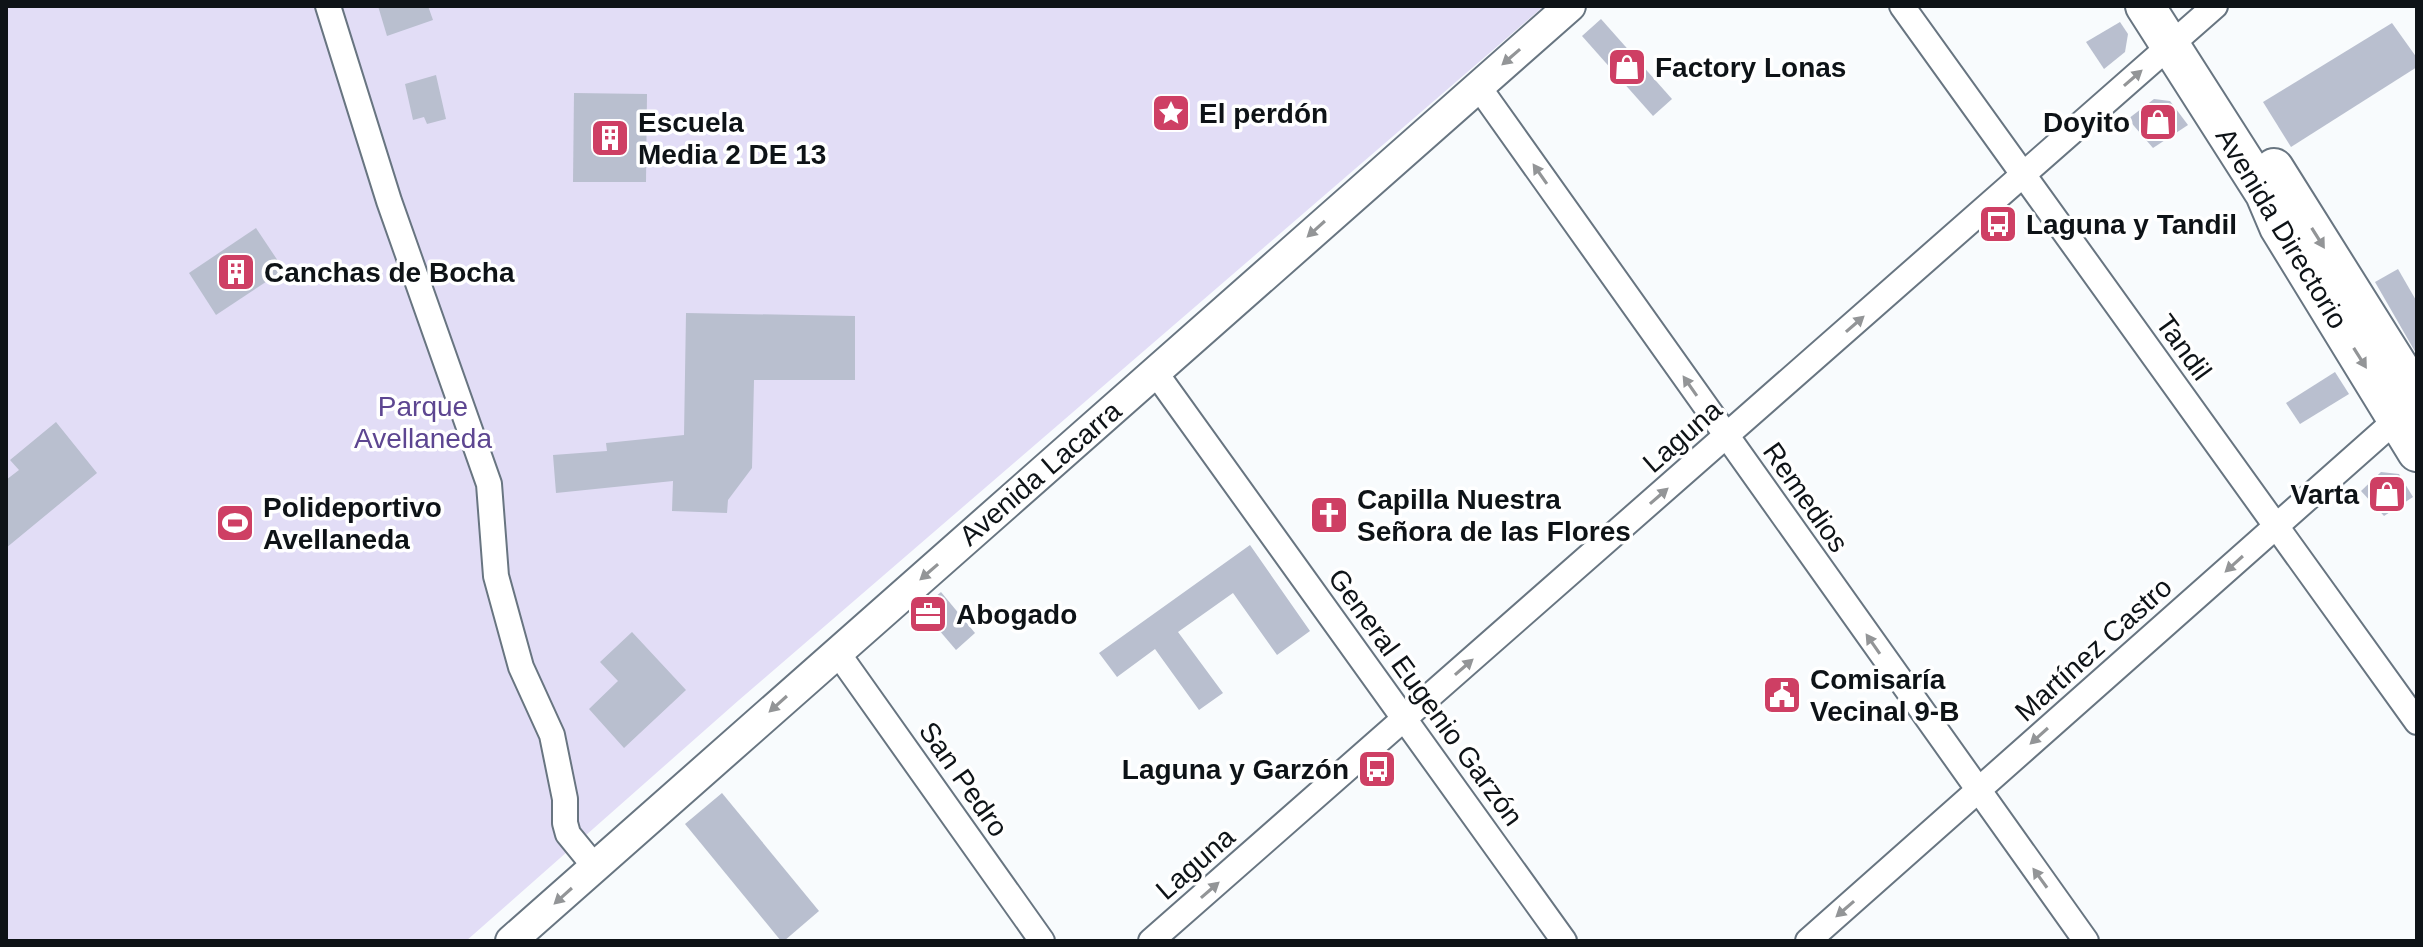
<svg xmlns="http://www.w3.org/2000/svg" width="2423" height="947" viewBox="0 0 2423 947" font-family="Helvetica,sans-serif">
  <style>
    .green { fill: #e2ddf6 }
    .building { fill: #b9bfcf }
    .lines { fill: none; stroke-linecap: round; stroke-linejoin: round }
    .minor-casing { stroke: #687581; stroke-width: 28 }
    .tertiary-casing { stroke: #687581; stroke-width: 34 }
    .primary-casing { stroke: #687581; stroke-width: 42 }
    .minor { stroke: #fff; stroke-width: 24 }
    .tertiary { stroke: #fff; stroke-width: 30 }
    .primary { stroke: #fff; stroke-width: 38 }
    .oneway { fill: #939597 }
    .labels { text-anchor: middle; stroke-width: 7; stroke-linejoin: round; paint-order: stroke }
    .poi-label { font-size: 28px; font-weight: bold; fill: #0e1317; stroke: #fff; text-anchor: start }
    .street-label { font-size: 28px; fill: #0e1317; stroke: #fff }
    .park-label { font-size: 28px; fill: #5d4691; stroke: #fff }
  </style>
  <rect width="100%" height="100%" fill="#f8fbfd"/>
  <polygon class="green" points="6,6 1544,6 739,700 466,941 6,941"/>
  <g class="building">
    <polygon points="378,6 428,6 433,20 387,36"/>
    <polygon points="1601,19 1672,99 1653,116 1582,36"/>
    <polygon points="2120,22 2128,34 2125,52 2104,69 2086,42"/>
    <polygon points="2392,23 2417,58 2417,67 2291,147 2263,102"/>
    <polygon points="436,75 446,119 427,124 424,117 413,120 405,84"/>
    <polygon points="574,93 647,94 646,182 573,182"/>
    <polygon points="2154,99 2170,101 2188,125 2153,148 2128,119"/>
    <polygon points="256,228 284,270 216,315 189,273"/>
    <polygon points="2398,269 2417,302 2417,355 2375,282"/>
    <polygon points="686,313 855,316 855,380 754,380 752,468 728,500 727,513 672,511 673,481 556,493 553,455 607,451 606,443 684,435"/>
    <polygon points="2335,372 2349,394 2300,424 2286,403"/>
    <polygon points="56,422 97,473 6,548 6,480 19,470 10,460"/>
    <polygon points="2381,472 2399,474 2413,497 2384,516 2361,491"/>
    <polygon points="1250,545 1310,631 1277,655 1233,593 1178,632 1223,693 1199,710 1155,649 1117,677 1099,653"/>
    <polygon points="941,592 975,633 956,650 921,609"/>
    <polygon points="632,632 686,690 624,748 589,709 618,681 600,662"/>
    <polygon points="722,793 819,911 784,941 781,941 685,824"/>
  </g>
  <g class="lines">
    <g class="minor-casing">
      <g id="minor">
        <polyline points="328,6 389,201 489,484 496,576 521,667 552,735 565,799 565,823 568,834 595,867"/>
        <polyline points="1902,6 2417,722"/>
        <polyline points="1478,86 2086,941"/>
        <polyline points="1155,372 1564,941"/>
        <polyline points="837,652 1042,941"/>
        <polyline points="1151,941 2215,6"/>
        <polyline points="1808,941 2405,412"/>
      </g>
    </g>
    <g class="tertiary-casing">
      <polyline id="tertiary" points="511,941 1570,6"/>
    </g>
    <g class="primary-casing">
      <g id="primary">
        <polyline points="2145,6 2265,194 2279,227 2417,452"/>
        <polyline points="2274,168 2417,396"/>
      </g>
    </g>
    <use href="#minor" class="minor"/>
    <use href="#tertiary" class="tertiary"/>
    <use href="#primary" class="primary"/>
  </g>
  <defs><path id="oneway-solid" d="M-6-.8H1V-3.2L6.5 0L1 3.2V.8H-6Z" transform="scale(2)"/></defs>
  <g class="oneway">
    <use href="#oneway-solid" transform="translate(1511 57) rotate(139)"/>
    <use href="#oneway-solid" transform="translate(2133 78) rotate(-41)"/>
    <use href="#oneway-solid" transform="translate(1540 174) rotate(-125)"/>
    <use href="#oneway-solid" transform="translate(1316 229) rotate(138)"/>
    <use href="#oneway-solid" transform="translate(2318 238) rotate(58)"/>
    <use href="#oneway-solid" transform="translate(1855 324) rotate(-41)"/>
    <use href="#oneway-solid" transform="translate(2360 358) rotate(58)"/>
    <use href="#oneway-solid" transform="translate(1690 386) rotate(-125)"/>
    <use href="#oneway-solid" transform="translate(1659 496) rotate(-41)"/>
    <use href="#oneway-solid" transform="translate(2234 564) rotate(138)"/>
    <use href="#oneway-solid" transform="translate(929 572) rotate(139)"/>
    <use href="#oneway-solid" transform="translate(1873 644) rotate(-125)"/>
    <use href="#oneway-solid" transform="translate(1464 667) rotate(-41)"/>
    <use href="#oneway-solid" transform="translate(778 704) rotate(138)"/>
    <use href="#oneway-solid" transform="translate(2039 736) rotate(138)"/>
    <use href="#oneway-solid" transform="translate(2040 878) rotate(-126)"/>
    <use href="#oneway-solid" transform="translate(1210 890) rotate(-41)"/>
    <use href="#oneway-solid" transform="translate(563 896) rotate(138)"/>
    <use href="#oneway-solid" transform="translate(1845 909) rotate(139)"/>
  </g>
  <defs>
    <g id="shop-square" transform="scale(2)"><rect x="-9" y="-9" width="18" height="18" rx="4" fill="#ce3f64" stroke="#fff"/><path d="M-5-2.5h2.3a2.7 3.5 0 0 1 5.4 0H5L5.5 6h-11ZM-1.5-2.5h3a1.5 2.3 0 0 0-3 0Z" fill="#fff"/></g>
    <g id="sight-square" transform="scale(2)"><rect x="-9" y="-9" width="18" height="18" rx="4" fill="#ce3f64" stroke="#fff"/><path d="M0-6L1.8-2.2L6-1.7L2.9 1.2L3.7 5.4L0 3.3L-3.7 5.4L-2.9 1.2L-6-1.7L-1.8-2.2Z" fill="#fff"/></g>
    <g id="building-square" transform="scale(2)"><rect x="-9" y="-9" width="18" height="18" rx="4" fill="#ce3f64" stroke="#fff"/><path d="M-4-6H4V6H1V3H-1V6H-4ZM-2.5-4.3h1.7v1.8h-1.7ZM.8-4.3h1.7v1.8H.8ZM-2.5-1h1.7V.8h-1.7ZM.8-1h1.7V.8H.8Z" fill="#fff"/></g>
    <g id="bus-square" transform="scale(2)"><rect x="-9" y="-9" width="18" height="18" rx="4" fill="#ce3f64" stroke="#fff"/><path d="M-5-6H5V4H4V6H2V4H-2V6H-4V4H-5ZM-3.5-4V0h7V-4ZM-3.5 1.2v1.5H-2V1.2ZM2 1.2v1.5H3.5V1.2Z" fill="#fff"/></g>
    <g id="church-square" transform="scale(2)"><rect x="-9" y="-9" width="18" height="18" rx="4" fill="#ce3f64" stroke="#fff"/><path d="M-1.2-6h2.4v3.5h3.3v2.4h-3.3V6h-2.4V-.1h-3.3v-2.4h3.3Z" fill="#fff"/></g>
    <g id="stadium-square" transform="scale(2)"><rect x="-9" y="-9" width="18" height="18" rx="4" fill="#ce3f64" stroke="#fff"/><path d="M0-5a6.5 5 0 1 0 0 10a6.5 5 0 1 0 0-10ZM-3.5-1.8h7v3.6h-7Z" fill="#fff"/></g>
    <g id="office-square" transform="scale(2)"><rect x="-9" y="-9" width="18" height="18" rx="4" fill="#ce3f64" stroke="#fff"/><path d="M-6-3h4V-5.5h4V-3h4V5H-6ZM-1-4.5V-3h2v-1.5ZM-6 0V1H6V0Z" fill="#fff"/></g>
    <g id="civic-square" transform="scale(2)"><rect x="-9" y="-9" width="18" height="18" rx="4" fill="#ce3f64" stroke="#fff"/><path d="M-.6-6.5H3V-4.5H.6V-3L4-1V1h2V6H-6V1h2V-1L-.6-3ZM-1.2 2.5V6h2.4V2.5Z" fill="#fff"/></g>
  </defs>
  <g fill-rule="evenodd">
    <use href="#shop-square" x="1627" y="67"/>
    <use href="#sight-square" x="1171" y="113"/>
    <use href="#shop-square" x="2158" y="122"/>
    <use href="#building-square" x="610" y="138"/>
    <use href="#bus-square" x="1998" y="224"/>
    <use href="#building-square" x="236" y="272"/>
    <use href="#shop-square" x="2387" y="494"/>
    <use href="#church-square" x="1329" y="515"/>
    <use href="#stadium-square" x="235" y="523"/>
    <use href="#office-square" x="928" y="614"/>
    <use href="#civic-square" x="1782" y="695"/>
    <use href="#bus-square" x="1377" y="769"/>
  </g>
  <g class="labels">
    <g class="poi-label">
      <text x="1655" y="77">Factory Lonas</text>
      <text x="1199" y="123">El perdón</text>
      <text x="638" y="132">Escuela<tspan x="638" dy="32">Media 2 DE 13</tspan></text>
      <text x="2130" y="132" text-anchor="end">Doyito</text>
      <text x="2026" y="234">Laguna y Tandil</text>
      <text x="264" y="282">Canchas de Bocha</text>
      <text x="2359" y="504" text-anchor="end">Varta</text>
      <text x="1357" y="509">Capilla Nuestra<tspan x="1357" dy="32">Señora de las Flores</tspan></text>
      <text x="263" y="517">Polideportivo<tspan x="263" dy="32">Avellaneda</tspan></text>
      <text x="956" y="624">Abogado</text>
      <text x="1810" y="689">Comisaría<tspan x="1810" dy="32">Vecinal 9-B</tspan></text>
      <text x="1349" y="779" text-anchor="end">Laguna y Garzón</text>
    </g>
    <g class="street-label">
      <text transform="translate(2282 228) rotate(59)" y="10">Avenida Directorio</text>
      <text transform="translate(2184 347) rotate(54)" y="10">Tandil</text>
      <text transform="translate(1682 436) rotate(-41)" y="10">Laguna</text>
      <text transform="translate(1040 473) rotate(-41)" y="10">Avenida Lacarra</text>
      <text transform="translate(1806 497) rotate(55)" y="10">Remedios</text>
      <text transform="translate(2093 649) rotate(-42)" y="10">Martínez Castro</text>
      <text transform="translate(1426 697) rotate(54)" y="10">General Eugenio Garzón</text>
      <text transform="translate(964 779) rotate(55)" y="10">San Pedro</text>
      <text transform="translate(1195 863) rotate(-41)" y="10">Laguna</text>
    </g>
    <g class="park-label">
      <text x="423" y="416">Parque<tspan x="423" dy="32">Avellaneda</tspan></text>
    </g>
  </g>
  <rect width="2423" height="947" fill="none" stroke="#0e1317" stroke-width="16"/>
</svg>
